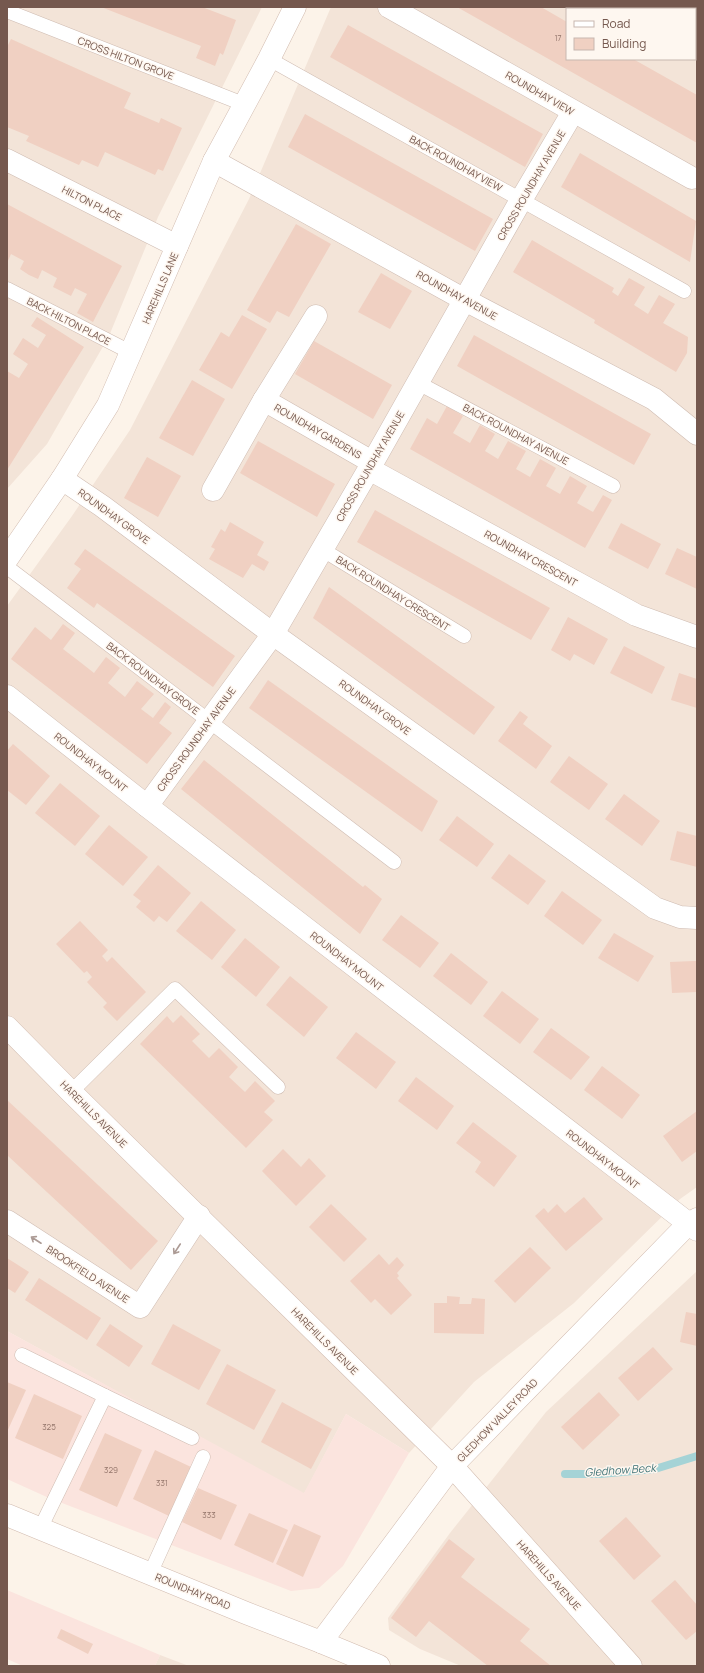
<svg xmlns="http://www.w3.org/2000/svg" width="704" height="1673" viewBox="0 0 704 1673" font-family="Manrope,sans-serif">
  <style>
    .residential { fill: #f3e4d8; fill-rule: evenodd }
    .commercial { fill: #fbe4de }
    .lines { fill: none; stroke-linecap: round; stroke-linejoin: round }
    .stream { stroke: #a5d3d6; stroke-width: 8 }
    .building { fill: #f0d0c2 }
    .lane-casing { stroke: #cfbcb2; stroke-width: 15 }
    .street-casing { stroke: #cfbcb2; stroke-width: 23 }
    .secondary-casing { stroke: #d2bcb0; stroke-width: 23 }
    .lane { stroke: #fff; stroke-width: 14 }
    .street { stroke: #fff; stroke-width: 22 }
    .secondary { stroke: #fff; stroke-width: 22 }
    .oneway { stroke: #ac9b95 }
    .labels { text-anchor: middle; stroke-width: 3; stroke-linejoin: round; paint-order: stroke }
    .number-label { font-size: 8px; fill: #94766b }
    .street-label { font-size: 10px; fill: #75584e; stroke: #fef7f0 }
    .water-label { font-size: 11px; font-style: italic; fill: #427579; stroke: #fef7f0 }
  </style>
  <rect width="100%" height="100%" fill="#fcf3e9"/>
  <g class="residential">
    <polygon points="7,7 262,7 158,217 109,336 47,444 7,489"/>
    <path d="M331 7H697V1187L680 1199 574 1303 474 1382 409 1453 346 1414 304 1494 7 1331V606L72 516 130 430 249 199ZM567 9H695V59H567Z"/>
    <polygon points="697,1271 697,1666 461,1666 420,1649 389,1630 388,1618 450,1533 546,1412"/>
    <polygon points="160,1655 189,1666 155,1666"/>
  </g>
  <g class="commercial">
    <polygon points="7,1331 304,1493 346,1414 409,1453 343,1566 319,1588 291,1591 49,1498 7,1479"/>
    <polygon points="7,1590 160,1655 155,1666 23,1666 7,1659"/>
  </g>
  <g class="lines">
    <polyline class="stream" points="565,1474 600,1474 655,1469 697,1456"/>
  </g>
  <g class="building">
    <polygon points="101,7 202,7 236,20 223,55 220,53 215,66 196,58 201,46"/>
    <polygon points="457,7 541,7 567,22 567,59 633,59 642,64 697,95 697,143"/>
    <polygon points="664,7 697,7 697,25 695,25 695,9 667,9"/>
    <polygon points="348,25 543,134 525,167 330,57"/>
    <polygon points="11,39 131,93 124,108 159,123 161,118 182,128 163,171 158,169 155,175 105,152 98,167 82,160 79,165 26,141 29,136 7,127 7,47"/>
    <polygon points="305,114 493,219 475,251 288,147"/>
    <polygon points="580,153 696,221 690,262 561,187"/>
    <polygon points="7,204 122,266 93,322 77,313 87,294 75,288 71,296 53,287 57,278 42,270 38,279 29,275 20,269 24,261 11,254 7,263"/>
    <polygon points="296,224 331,244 289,317 277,311 270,323 247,310"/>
    <polygon points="532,240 614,288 612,292 618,296 629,278 645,287 634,305 648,314 659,295 675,304 663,323 688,337 687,353 676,372 594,323 595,320 513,272"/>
    <polygon points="381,273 412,291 390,329 358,312"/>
    <polygon points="242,315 267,329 232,389 199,370 221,332 229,337"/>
    <polygon points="37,317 84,347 7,470 7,371 19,378 28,364 13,354 23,338 38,348 46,335 31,326"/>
    <polygon points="474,335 651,434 634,465 457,366"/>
    <polygon points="314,341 392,385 373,419 295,374"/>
    <polygon points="192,380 225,399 193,456 159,438"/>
    <polygon points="447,406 463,416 453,433 470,443 480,425 495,434 485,451 498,459 508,441 526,451 516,469 530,477 540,459 549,464 556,468 546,486 560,494 570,476 587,486 577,503 593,512 603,495 612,500 585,548 410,449 427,418 437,424"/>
    <polygon points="258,441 335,484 317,517 240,473"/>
    <polygon points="147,457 181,476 158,517 124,498"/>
    <polygon points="375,510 550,608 531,640 357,542"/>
    <polygon points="230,522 264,542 257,555 269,562 264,571 252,564 243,578 209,559 215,549 211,547 221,529 225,532"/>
    <polygon points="621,523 661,544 648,569 608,548"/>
    <polygon points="677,548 697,557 697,589 665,574"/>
    <polygon points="85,549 235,656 213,687 97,603 94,608 67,588 81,569 74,564"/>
    <polygon points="329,587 495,707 474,735 313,618"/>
    <polygon points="568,617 608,639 594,665 574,654 570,661 551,650"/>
    <polygon points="63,624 75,633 63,649 80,662 94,673 106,657 120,668 108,683 125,697 137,681 154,694 141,709 153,718 165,702 171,707 159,723 172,733 147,764 11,659 35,627 51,640"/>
    <polygon points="624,646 665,667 652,694 610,673"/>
    <polygon points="679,673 697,679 697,708 671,700"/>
    <polygon points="268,680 438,801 422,832 249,708"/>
    <polygon points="520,711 528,717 523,724 552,746 536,769 498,741"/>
    <polygon points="13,744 50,776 26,805 7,790 7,751"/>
    <polygon points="569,756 608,784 589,810 550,782"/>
    <polygon points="204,760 363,887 365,885 382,899 360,934 181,789"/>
    <polygon points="60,783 100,816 75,846 35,813"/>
    <polygon points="624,794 660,821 642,846 605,819"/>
    <polygon points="457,816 494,844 477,867 439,840"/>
    <polygon points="109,825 148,857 123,886 85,854"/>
    <polygon points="677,831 697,836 697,867 670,860"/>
    <polygon points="509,854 546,881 528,905 491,878"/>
    <polygon points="158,865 191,893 167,922 159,916 154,922 136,907 141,901 133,895"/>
    <polygon points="562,891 602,920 583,945 544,916"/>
    <polygon points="201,901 236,930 212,960 176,931"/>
    <polygon points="401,915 439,943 420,968 382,940"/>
    <polygon points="80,921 108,950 102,956 107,962 112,957 146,992 117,1021 103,1007 107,1003 87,982 92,977 87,971 84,973 56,944"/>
    <polygon points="614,933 654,956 638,982 598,958"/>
    <polygon points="245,938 280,967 256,997 221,967"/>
    <polygon points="451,953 488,982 471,1005 433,976"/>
    <polygon points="694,961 697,961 697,992 672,993 670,962"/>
    <polygon points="290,976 328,1007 304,1037 266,1005"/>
    <polygon points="502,991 539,1019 520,1044 483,1016"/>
    <polygon points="181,1015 200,1034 192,1041 209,1058 219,1048 238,1067 229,1077 245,1092 255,1081 275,1101 264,1112 273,1120 246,1148 140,1044 167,1016 173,1023"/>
    <polygon points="551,1028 590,1057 571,1080 533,1052"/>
    <polygon points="356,1032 396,1062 376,1089 336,1058"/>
    <polygon points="602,1066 640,1095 622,1119 584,1090"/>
    <polygon points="416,1077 454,1106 437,1130 398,1101"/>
    <polygon points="7,1100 158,1241 131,1270 7,1155"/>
    <polygon points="697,1111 697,1151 682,1162 663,1136"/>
    <polygon points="473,1122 517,1156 494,1187 475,1172 481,1162 456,1143"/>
    <polygon points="283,1149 301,1167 309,1158 326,1176 296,1206 262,1171"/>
    <polygon points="584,1197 603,1219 566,1251 535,1216 544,1208 548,1213 557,1204 565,1213"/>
    <polygon points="331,1204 367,1239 344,1262 309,1227"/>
    <polygon points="530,1247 551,1268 515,1303 494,1281"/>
    <polygon points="379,1254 389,1265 397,1257 404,1265 397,1273 399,1276 397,1278 412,1295 391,1315 375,1299 371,1303 350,1281"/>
    <polygon points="7,1258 29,1272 15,1293 7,1288"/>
    <polygon points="39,1278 101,1318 87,1340 25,1300"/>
    <polygon points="447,1296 460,1297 459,1304 471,1304 472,1298 485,1299 484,1334 434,1333 434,1303 447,1303"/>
    <polygon points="686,1312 697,1314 697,1346 680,1342"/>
    <polygon points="110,1324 143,1346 129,1367 96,1345"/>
    <polygon points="173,1324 221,1350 199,1390 151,1364"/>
    <polygon points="653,1347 673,1369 638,1401 618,1378"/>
    <polygon points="227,1364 276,1390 254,1430 206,1404"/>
    <polygon points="7,1382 26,1390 7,1432"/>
    <polygon points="599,1392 620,1415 583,1450 561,1427"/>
    <polygon points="34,1394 82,1416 63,1459 15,1438"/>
    <polygon points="282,1402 332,1429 311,1469 261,1442"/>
    <polygon points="105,1433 142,1450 117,1507 79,1490"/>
    <polygon points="155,1450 191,1467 169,1516 133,1499"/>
    <polygon points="198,1488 237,1505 221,1540 182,1522"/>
    <polygon points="249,1513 288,1530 273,1563 234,1545"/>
    <polygon points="626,1517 661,1556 634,1580 599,1541"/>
    <polygon points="294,1524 321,1536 303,1577 276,1564"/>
    <polygon points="449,1539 475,1559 461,1577 530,1629 520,1641 551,1666 488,1666 429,1621 416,1637 391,1618"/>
    <polygon points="675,1580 697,1605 697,1631 686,1640 651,1601"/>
    <polygon points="61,1629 93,1644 88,1654 57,1638"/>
  </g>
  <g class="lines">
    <g class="lane-casing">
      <g id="lane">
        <polyline points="597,7 601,9"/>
        <polyline points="7,11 246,105"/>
        <polyline points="269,59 684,291"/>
        <polyline points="7,289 132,353"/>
        <polyline points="418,383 613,486"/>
        <polyline points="323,550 464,636"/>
        <polyline points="7,567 394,862"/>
        <polyline points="71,1092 175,989 278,1087"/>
        <polyline points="22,1355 105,1396 40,1529"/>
        <polyline points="105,1396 192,1438"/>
        <polyline points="150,1574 203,1457"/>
      </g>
    </g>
    <g class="street-casing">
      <g id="street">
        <polyline points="389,7 692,178"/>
        <polyline points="7,160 177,246"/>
        <polyline points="214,161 465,300 654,399 697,434"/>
        <polyline points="264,400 316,316"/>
        <polyline points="369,469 636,615 697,637"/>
        <polyline points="62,479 102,506 273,634 655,908 680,917 697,918"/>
        <polyline points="213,490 264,400 372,462"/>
        <polyline points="7,696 147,806 697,1230"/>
        <polyline points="147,806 273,634 369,469 521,200 573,112"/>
        <polyline points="7,1221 140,1307 199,1216"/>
      </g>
    </g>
    <g class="secondary-casing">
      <g id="secondary">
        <polyline points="7,559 62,479 108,405 214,161 269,59 295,7"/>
        <polyline points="7,1027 71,1092 452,1466 631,1666"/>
        <polyline points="7,1515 246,1613 321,1642 379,1666"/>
        <polyline points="321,1642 452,1466 688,1224 697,1219"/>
      </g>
    </g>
    <use href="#lane" class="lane"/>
    <use href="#street" class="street"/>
    <use href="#secondary" class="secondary"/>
  </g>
  <defs><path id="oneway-shaft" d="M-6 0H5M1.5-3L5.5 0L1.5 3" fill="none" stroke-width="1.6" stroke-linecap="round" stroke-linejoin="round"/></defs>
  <g class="oneway">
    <use href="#oneway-shaft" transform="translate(36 1240) rotate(-147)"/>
    <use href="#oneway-shaft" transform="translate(177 1249) rotate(123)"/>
  </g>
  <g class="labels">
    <g class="number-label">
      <text x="558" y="41">17</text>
      <text x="49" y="1430">325</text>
      <text x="111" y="1473">329</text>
      <text x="162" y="1486">331</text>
      <text x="209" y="1518">333</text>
    </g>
    <g class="street-label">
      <text transform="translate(126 58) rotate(21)" y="4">CROSS HILTON GROVE</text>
      <text transform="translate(540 93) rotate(30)" y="4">ROUNDHAY VIEW</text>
      <text transform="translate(456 163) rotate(29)" y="4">BACK ROUNDHAY VIEW</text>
      <text transform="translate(531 185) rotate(-60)" y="4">CROSS ROUNDHAY AVENUE</text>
      <text transform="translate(92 203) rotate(27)" y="4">HILTON PLACE</text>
      <text transform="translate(160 288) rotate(-67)" y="4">HAREHILLS LANE</text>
      <text transform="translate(457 295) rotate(29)" y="4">ROUNDHAY AVENUE</text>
      <text transform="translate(69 321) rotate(27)" y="4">BACK HILTON PLACE</text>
      <text transform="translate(318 431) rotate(30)" y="4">ROUNDHAY GARDENS</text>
      <text transform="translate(516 434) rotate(28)" y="4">BACK ROUNDHAY AVENUE</text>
      <text transform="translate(370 466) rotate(-60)" y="4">CROSS ROUNDHAY AVENUE</text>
      <text transform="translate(114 516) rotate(36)" y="4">ROUNDHAY GROVE</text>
      <text transform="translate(531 558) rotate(29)" y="4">ROUNDHAY CRESCENT</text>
      <text transform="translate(393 593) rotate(32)" y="4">BACK ROUNDHAY CRESCENT</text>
      <text transform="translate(153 678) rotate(37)" y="4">BACK ROUNDHAY GROVE</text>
      <text transform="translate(375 707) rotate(36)" y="4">ROUNDHAY GROVE</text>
      <text transform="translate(196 739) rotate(-54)" y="4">CROSS ROUNDHAY AVENUE</text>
      <text transform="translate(91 762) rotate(38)" y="4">ROUNDHAY MOUNT</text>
      <text transform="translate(347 961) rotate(38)" y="4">ROUNDHAY MOUNT</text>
      <text transform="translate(94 1114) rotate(45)" y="4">HAREHILLS AVENUE</text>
      <text transform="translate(603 1159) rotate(38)" y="4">ROUNDHAY MOUNT</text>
      <text transform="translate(88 1274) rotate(33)" y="4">BROOKFIELD AVENUE</text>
      <text transform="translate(325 1341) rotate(45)" y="4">HAREHILLS AVENUE</text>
      <text transform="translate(497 1420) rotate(-46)" y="4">GLEDHOW VALLEY ROAD</text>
      <text transform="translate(549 1575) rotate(48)" y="4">HAREHILLS AVENUE</text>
      <text transform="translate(193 1591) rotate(22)" y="4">ROUNDHAY ROAD</text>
    </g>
    <g class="water-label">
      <text transform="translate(620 1470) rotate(-4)" y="4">Gledhow Beck</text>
    </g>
  </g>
  <rect width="704" height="1673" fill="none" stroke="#75584e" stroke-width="16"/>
  <rect x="566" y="8" width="130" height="52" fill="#fef7f0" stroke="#c7b7af"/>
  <rect x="574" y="21" width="20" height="6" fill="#ffffff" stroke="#c7b7af"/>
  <text x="602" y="28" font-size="12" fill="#75584e">Road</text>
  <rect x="574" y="38" width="20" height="12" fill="#f0d0c2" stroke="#c7b7af"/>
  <text x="602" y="48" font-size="12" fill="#75584e">Building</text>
</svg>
